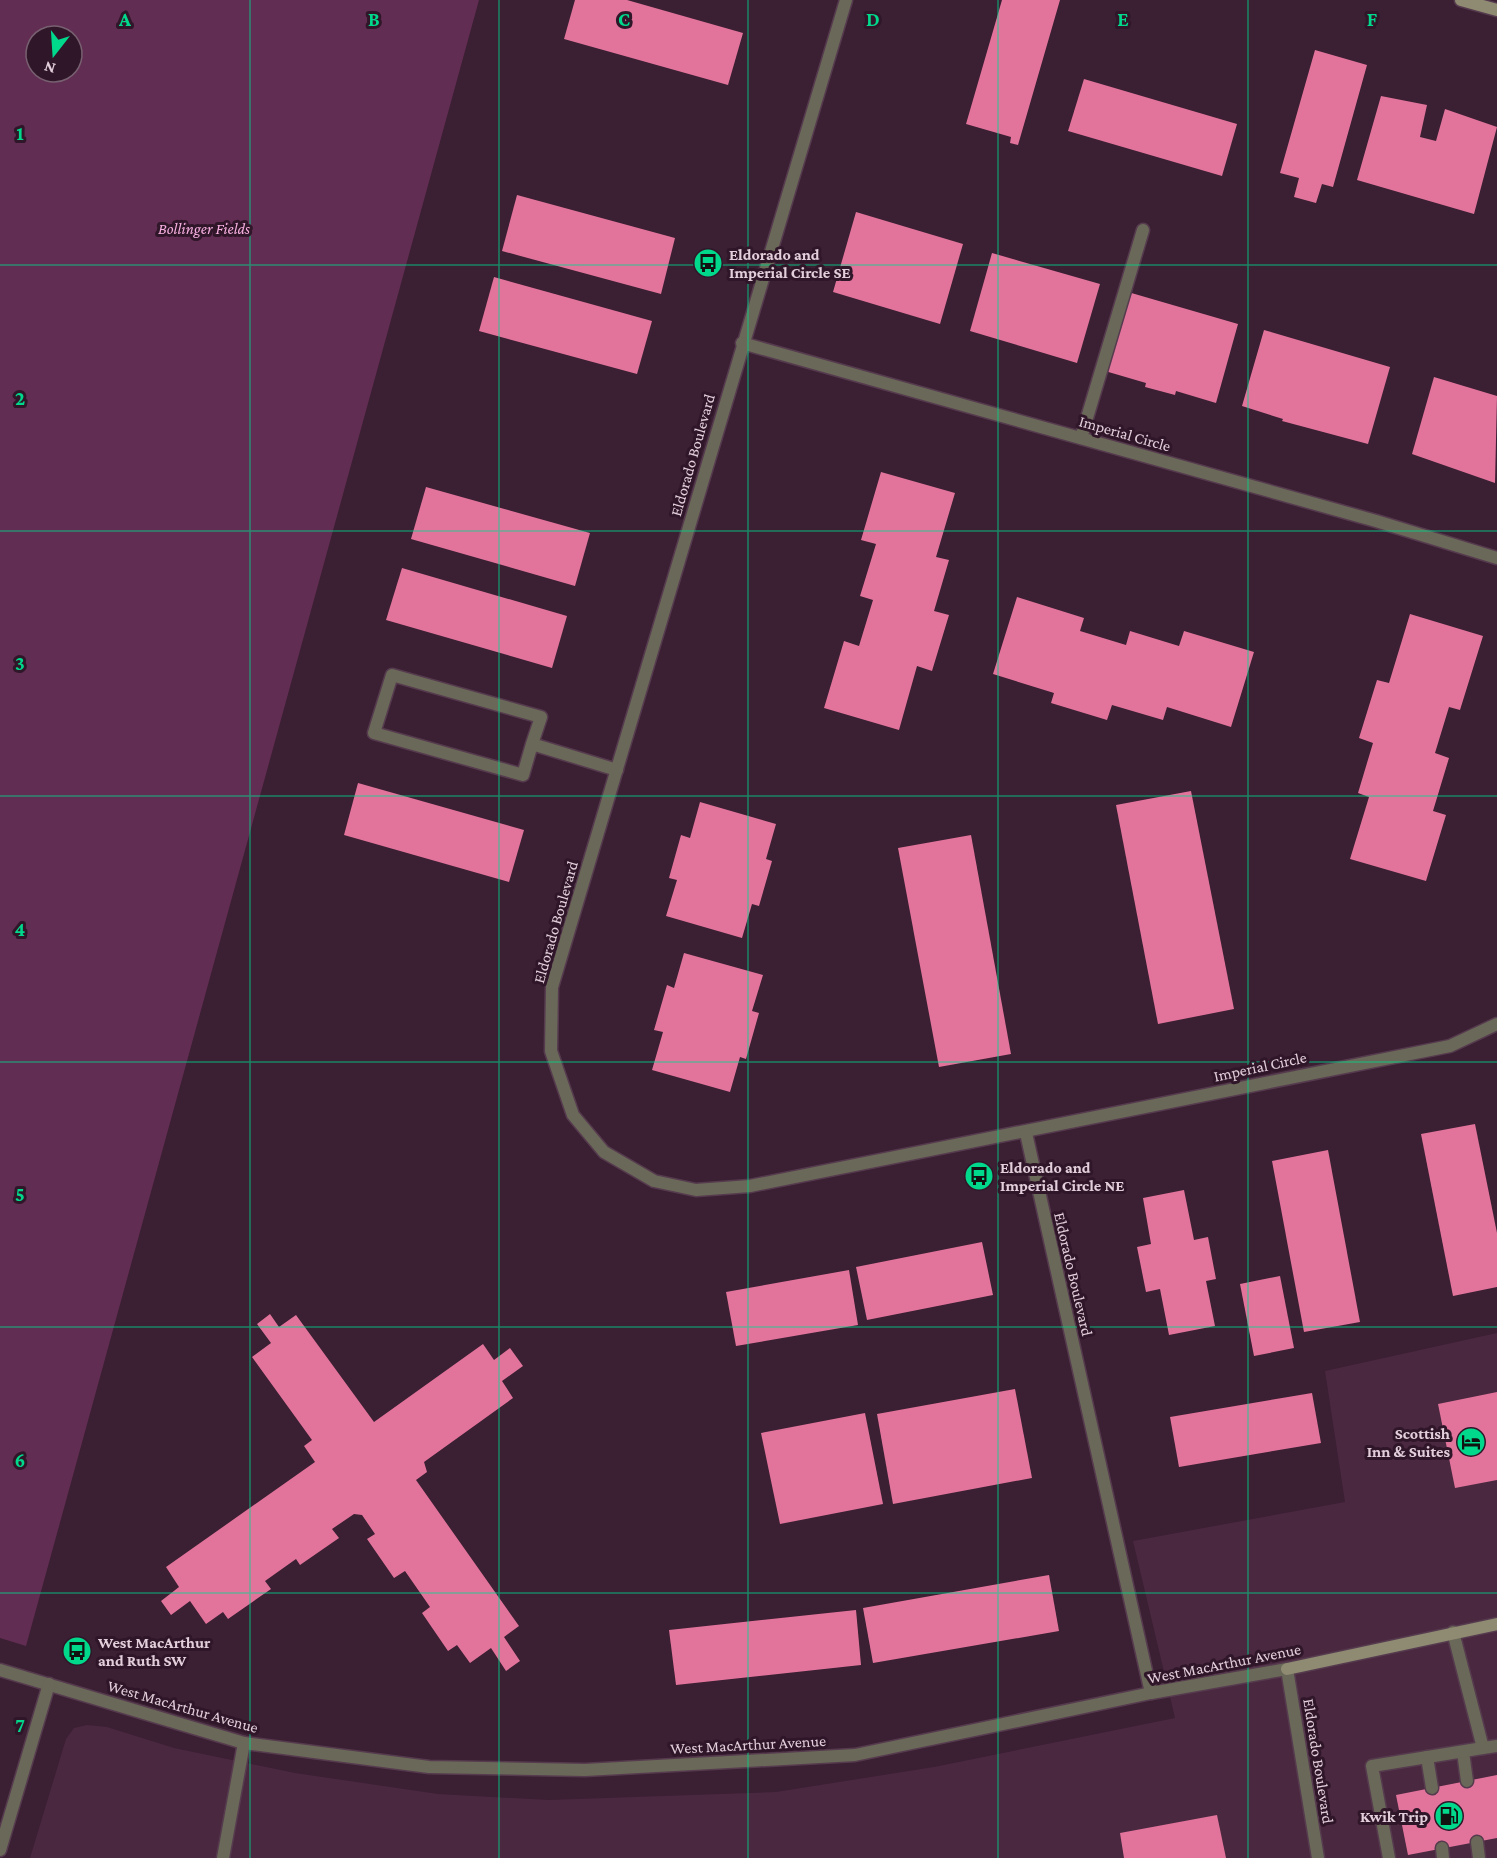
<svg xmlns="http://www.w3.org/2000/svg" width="1497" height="1858" viewBox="0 0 1497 1858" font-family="'Crimson Pro',serif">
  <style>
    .built { fill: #4a2840 }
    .green { fill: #622d53; fill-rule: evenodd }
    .building { fill: #e2749c }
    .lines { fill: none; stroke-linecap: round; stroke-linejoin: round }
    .lane-casing { stroke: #563b4e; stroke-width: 15 }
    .street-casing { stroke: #563b4e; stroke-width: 15 }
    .secondary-casing { stroke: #563b4e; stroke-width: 15 }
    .lane { stroke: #6a6858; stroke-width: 12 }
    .street { stroke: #6a6858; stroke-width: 12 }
    .secondary { stroke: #8f8a72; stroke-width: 12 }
    .grid { fill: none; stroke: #00d98c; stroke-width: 1.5; stroke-opacity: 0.55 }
    .labels { text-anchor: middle; stroke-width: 6; stroke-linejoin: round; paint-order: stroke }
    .park-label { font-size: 16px; font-style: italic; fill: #f6afe0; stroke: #301629 }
    .poi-label { font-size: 16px; font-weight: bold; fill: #e2cfdb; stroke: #301629; text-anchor: start }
    .street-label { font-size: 16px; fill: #e2cfdb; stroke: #301629 }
    .grid-label { font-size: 20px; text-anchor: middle; font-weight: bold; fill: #00d98c; stroke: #301629; stroke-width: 6; stroke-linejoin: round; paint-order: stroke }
  </style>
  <rect width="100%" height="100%" fill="#3b1f33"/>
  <polygon class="built" points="1497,1333 1497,1858 30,1858 66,1739 74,1728 87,1725 107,1727 174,1748 295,1773 438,1794 549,1800 776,1792 934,1767 1175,1718 1133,1541 1345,1502 1325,1371"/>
  <path class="green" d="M0 0H479L26 1646 0 1638ZM36 36H72V72H36Z"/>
  <g class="building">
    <polygon points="575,0 627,0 743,33 728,85 564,39"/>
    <polygon points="1002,0 1060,0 1018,145 1010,143 1011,137 966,124"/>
    <polygon points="1315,50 1367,65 1333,187 1322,184 1316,203 1294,197 1299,178 1280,173"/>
    <polygon points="1084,79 1237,124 1222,176 1068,131"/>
    <polygon points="1381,96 1427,105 1420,137 1436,141 1445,109 1497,127 1474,214 1357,180"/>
    <polygon points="517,195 675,238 661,294 502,251"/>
    <polygon points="856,212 963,244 940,324 833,292"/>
    <polygon points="992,253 1100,284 1077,363 970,331"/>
    <polygon points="494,277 652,321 637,374 479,331"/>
    <polygon points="1128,292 1238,324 1216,403 1176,391 1175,395 1145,387 1146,383 1105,371"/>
    <polygon points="1264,330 1390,367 1368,444 1282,421 1283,419 1242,406"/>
    <polygon points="1434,377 1497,396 1495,483 1412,454"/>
    <polygon points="881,472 955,493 936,557 949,560 934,611 949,615 932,671 917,666 899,730 824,708 844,641 859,646 873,600 860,596 876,544 861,540"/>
    <polygon points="426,487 590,533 575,586 411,539"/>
    <polygon points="402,568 567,616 552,668 386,620"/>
    <polygon points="1017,597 1084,618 1080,631 1126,645 1130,631 1179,646 1184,631 1254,652 1231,727 1167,707 1163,720 1112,705 1107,720 1051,703 1054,693 993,674"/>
    <polygon points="1410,614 1483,636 1460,710 1449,707 1435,753 1449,758 1433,811 1446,815 1426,881 1350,859 1369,797 1358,793 1373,743 1359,738 1377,680 1389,683"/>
    <polygon points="358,783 524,830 509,882 344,835"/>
    <polygon points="1191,791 1234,1009 1158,1024 1116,805"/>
    <polygon points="700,802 776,824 766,859 772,861 759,906 752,904 742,938 666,916 677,880 669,878 681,835 690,838"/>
    <polygon points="971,835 1011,1054 939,1067 898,848"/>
    <polygon points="684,953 763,975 752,1011 759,1013 746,1059 740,1057 730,1092 652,1070 663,1032 654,1030 667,985 674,988"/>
    <polygon points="1475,1124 1497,1233 1497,1287 1453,1296 1421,1134"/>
    <polygon points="1328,1150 1360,1322 1304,1332 1272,1161"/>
    <polygon points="1184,1190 1194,1240 1208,1237 1216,1279 1206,1281 1215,1326 1169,1335 1160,1289 1146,1292 1137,1247 1151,1244 1143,1198"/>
    <polygon points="982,1242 993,1295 867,1320 856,1267"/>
    <polygon points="849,1270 858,1325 736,1346 726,1292"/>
    <polygon points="1280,1276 1294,1348 1254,1356 1240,1284"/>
    <polygon points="270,1314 279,1327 296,1315 374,1422 483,1344 494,1360 510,1348 523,1366 502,1381 513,1398 424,1462 427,1472 416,1480 519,1626 504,1637 520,1661 506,1671 491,1648 470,1663 457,1645 448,1651 422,1613 430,1607 405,1571 394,1578 367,1539 375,1534 362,1515 354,1514 332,1529 339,1538 300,1565 296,1559 265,1581 271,1589 228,1619 223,1612 206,1624 190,1601 171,1615 161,1601 179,1587 166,1567 315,1462 304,1446 312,1440 252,1357 271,1343 257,1324"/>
    <polygon points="1015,1389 1032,1478 893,1504 877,1414"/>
    <polygon points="1497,1392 1497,1480 1455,1488 1438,1404"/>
    <polygon points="1312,1393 1321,1443 1179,1467 1170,1417"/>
    <polygon points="865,1413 883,1504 780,1524 761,1433"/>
    <polygon points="1049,1575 1059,1631 873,1663 863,1608"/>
    <polygon points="856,1610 861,1665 676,1685 669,1630"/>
    <polygon points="1497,1775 1497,1838 1408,1855 1396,1795"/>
    <polygon points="1217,1815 1226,1858 1124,1858 1120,1833"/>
  </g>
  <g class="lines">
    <g class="lane-casing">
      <g id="lane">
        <polyline points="1081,438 1143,230"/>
        <polyline points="532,744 523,775 374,733 392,675 541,717 532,744 617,770"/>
        <polyline points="1453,1632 1483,1748 1497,1746"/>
        <polyline points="1463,1752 1467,1781"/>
        <polyline points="1427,1757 1432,1788"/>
        <polyline points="1477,1842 1479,1858"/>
        <polyline points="1442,1848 1443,1858"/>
        <polyline points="1389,1858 1372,1766 1483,1748"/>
      </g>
    </g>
    <g class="street-casing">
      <g id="street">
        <polyline points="846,0 552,987 551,1051 573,1115 604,1152 654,1181 696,1190 750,1186 1450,1046 1497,1024"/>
        <polyline points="742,343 1376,521 1497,558"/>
        <polyline points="1026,1133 1151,1693"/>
        <polyline points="0,1670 244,1743 429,1767 585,1770 855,1755 1151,1693 1287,1669 1318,1858"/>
        <polyline points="0,1850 49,1684"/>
        <polyline points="223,1858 244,1743"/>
      </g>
    </g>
    <g class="secondary-casing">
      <g id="secondary">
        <polyline points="1461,0 1497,10"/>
        <polyline points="1287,1669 1497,1624"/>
      </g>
    </g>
    <use href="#lane" class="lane"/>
    <use href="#street" class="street"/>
    <use href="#secondary" class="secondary"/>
  </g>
  <path class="grid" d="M250 0V1858M499 0V1858M748 0V1858M998 0V1858M1248 0V1858M0 265H1497M0 531H1497M0 796H1497M0 1062H1497M0 1327H1497M0 1593H1497"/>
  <defs>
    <g id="bus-disc" transform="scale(1.5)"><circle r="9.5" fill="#00d98c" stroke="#301629"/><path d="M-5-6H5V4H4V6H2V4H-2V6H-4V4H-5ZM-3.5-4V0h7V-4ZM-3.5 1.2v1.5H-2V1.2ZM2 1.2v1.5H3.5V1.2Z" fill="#111"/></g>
    <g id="hotel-disc" transform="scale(1.5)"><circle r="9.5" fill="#00d98c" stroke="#301629"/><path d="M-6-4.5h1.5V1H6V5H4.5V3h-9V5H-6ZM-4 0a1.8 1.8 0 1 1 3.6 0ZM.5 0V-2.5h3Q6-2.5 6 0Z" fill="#111"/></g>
    <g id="fuel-disc" transform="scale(1.5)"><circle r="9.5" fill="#00d98c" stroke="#301629"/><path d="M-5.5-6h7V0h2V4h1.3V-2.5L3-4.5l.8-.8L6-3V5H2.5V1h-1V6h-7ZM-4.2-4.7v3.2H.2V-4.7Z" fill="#111"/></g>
  </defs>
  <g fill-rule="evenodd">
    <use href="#bus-disc" x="708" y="263"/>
    <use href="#bus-disc" x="979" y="1176"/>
    <use href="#hotel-disc" x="1471" y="1442"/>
    <use href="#bus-disc" x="77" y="1651"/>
    <use href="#fuel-disc" x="1449" y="1816"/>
  </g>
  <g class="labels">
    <g class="park-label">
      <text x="204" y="234">Bollinger Fields</text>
    </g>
    <g class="poi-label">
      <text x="729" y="260">Eldorado and<tspan x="729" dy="18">Imperial Circle SE</tspan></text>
      <text x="1000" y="1173">Eldorado and<tspan x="1000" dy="18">Imperial Circle NE</tspan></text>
      <text x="1450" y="1439" text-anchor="end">Scottish<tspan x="1450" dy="18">Inn &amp; Suites</tspan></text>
      <text x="98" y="1648">West MacArthur<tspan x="98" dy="18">and Ruth SW</tspan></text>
      <text x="1428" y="1822" text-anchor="end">Kwik Trip</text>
    </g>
    <g class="street-label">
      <text transform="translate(1125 433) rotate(16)" y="6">Imperial Circle</text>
      <text transform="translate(692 455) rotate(-74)" y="6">Eldorado Boulevard</text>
      <text transform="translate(555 922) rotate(-74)" y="6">Eldorado Boulevard</text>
      <text transform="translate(1260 1066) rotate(-12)" y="6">Imperial Circle</text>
      <text transform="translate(1074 1274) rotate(77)" y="6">Eldorado Boulevard</text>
      <text transform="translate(1224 1663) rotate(-11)" y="6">West MacArthur Avenue</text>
      <text transform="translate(183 1706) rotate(16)" y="6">West MacArthur Avenue</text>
      <text transform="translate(748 1744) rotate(-3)" y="6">West MacArthur Avenue</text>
      <text transform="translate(1319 1761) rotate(81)" y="6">Eldorado Boulevard</text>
    </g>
  </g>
  <g class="grid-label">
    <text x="125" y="26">A</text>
    <text x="374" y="26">B</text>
    <text x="624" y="26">C</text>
    <text x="873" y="26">D</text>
    <text x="1123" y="26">E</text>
    <text x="1372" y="26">F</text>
    <text x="20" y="140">1</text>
    <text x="20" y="405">2</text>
    <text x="20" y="670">3</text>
    <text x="20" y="936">4</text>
    <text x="20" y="1201">5</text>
    <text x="20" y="1467">6</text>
    <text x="20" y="1732">7</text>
  </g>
  <g transform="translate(54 54) rotate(197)"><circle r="28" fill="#301629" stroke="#776070" stroke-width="1.5"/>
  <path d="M0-4.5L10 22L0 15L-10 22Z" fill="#00d98c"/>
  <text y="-9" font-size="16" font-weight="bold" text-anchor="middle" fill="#e2cfdb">N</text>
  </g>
</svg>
